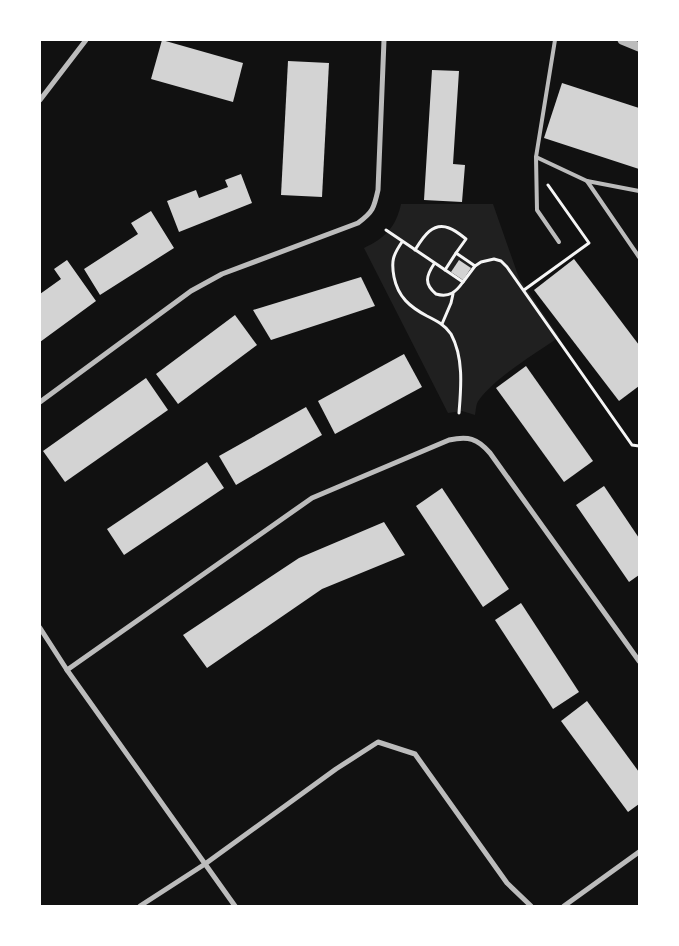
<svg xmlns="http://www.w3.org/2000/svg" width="679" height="946" viewBox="0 0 679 946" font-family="'Archivo Narrow',sans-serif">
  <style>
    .green { fill: #202020 }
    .building { fill: #d3d3d3 }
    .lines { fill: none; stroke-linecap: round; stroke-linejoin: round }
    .path { stroke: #f5f5f5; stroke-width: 3 }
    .service { stroke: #bcbcbc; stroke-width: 4 }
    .minor { stroke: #bcbcbc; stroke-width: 5 }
    .tertiary { stroke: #bcbcbc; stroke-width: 9 }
  </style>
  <rect width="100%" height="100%" fill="#111"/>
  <path class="green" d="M401 204H493L519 278 559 337C535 354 497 376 479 400 476 403 476 410 475 415L462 411 448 413 364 248C385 238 396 227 401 204Z"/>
  <g class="building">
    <polygon points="162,40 243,63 233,102 151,79"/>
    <polygon points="288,61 329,63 322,197 281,195"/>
    <polygon points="432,70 459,71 453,164 465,165 462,202 424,200"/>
    <polygon points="562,83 639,108 639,169 544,138"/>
    <polygon points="241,174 252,203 179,232 167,201 196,190 199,198 228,187 225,180"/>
    <polygon points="151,211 174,248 100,295 84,269 138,234 131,223"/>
    <polygon points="574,259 639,345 639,386 619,401 534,290"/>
    <polygon points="67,260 96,301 40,342 40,294 61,279 54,269"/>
    <polygon points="459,260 471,268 463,280 451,272"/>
    <polygon points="361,277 375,306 271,340 253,310"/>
    <polygon points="235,315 257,345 178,404 156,374"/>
    <polygon points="404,354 422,387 335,434 318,401"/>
    <polygon points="526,366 593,461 564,482 496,388"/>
    <polygon points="146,378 168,410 65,482 43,451"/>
    <polygon points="306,407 322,435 236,485 219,456"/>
    <polygon points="207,462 224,488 124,555 107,529"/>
    <polygon points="604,486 639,538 639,575 629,582 576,505"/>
    <polygon points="442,488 509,589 483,607 416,506"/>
    <polygon points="384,522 405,555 322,589 207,668 183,635 299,558"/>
    <polygon points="521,603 579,692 553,709 495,620"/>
    <polygon points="587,701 639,772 639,804 628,812 561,721"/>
  </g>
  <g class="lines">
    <g class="path">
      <polyline points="386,230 463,282 475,266 481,262 494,259 501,261 507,267 632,445 639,446"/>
      <path d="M402 242C393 255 391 261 394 277 398 297 410 307 427 316 437 321 445 325 451 334 464 358 461 388 459 413"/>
      <path d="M415 250C422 239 432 221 449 228 455 230 461 235 466 239L456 253"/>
      <path d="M434 264C426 276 424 284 436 294 449 298 456 292 463 282"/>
      <polyline points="445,270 456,253 475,266"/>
      <polyline points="524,290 589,243 548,185"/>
      <polyline points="442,324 451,303 453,294"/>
    </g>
    <g class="service">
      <polyline points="555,40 536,157 537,210 559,242"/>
      <polyline points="536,157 587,181 639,191"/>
      <polyline points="587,181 639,257"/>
    </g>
    <g class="minor">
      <polyline points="40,100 86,40"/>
      <path d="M40 402 191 291 222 274 358 223C373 212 374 208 378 190L384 40"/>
      <polyline points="40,628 67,670 235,906"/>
      <path d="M67 670 312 498 449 440C468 436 477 438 490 453L639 661"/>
      <polyline points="140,906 205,864 336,769 378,742 415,754 507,883 531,906"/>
      <polyline points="564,906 639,852"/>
    </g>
    <polyline class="tertiary" points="622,40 639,47"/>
  </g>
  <rect width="679" height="946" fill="none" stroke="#ffffff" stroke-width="82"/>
</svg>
